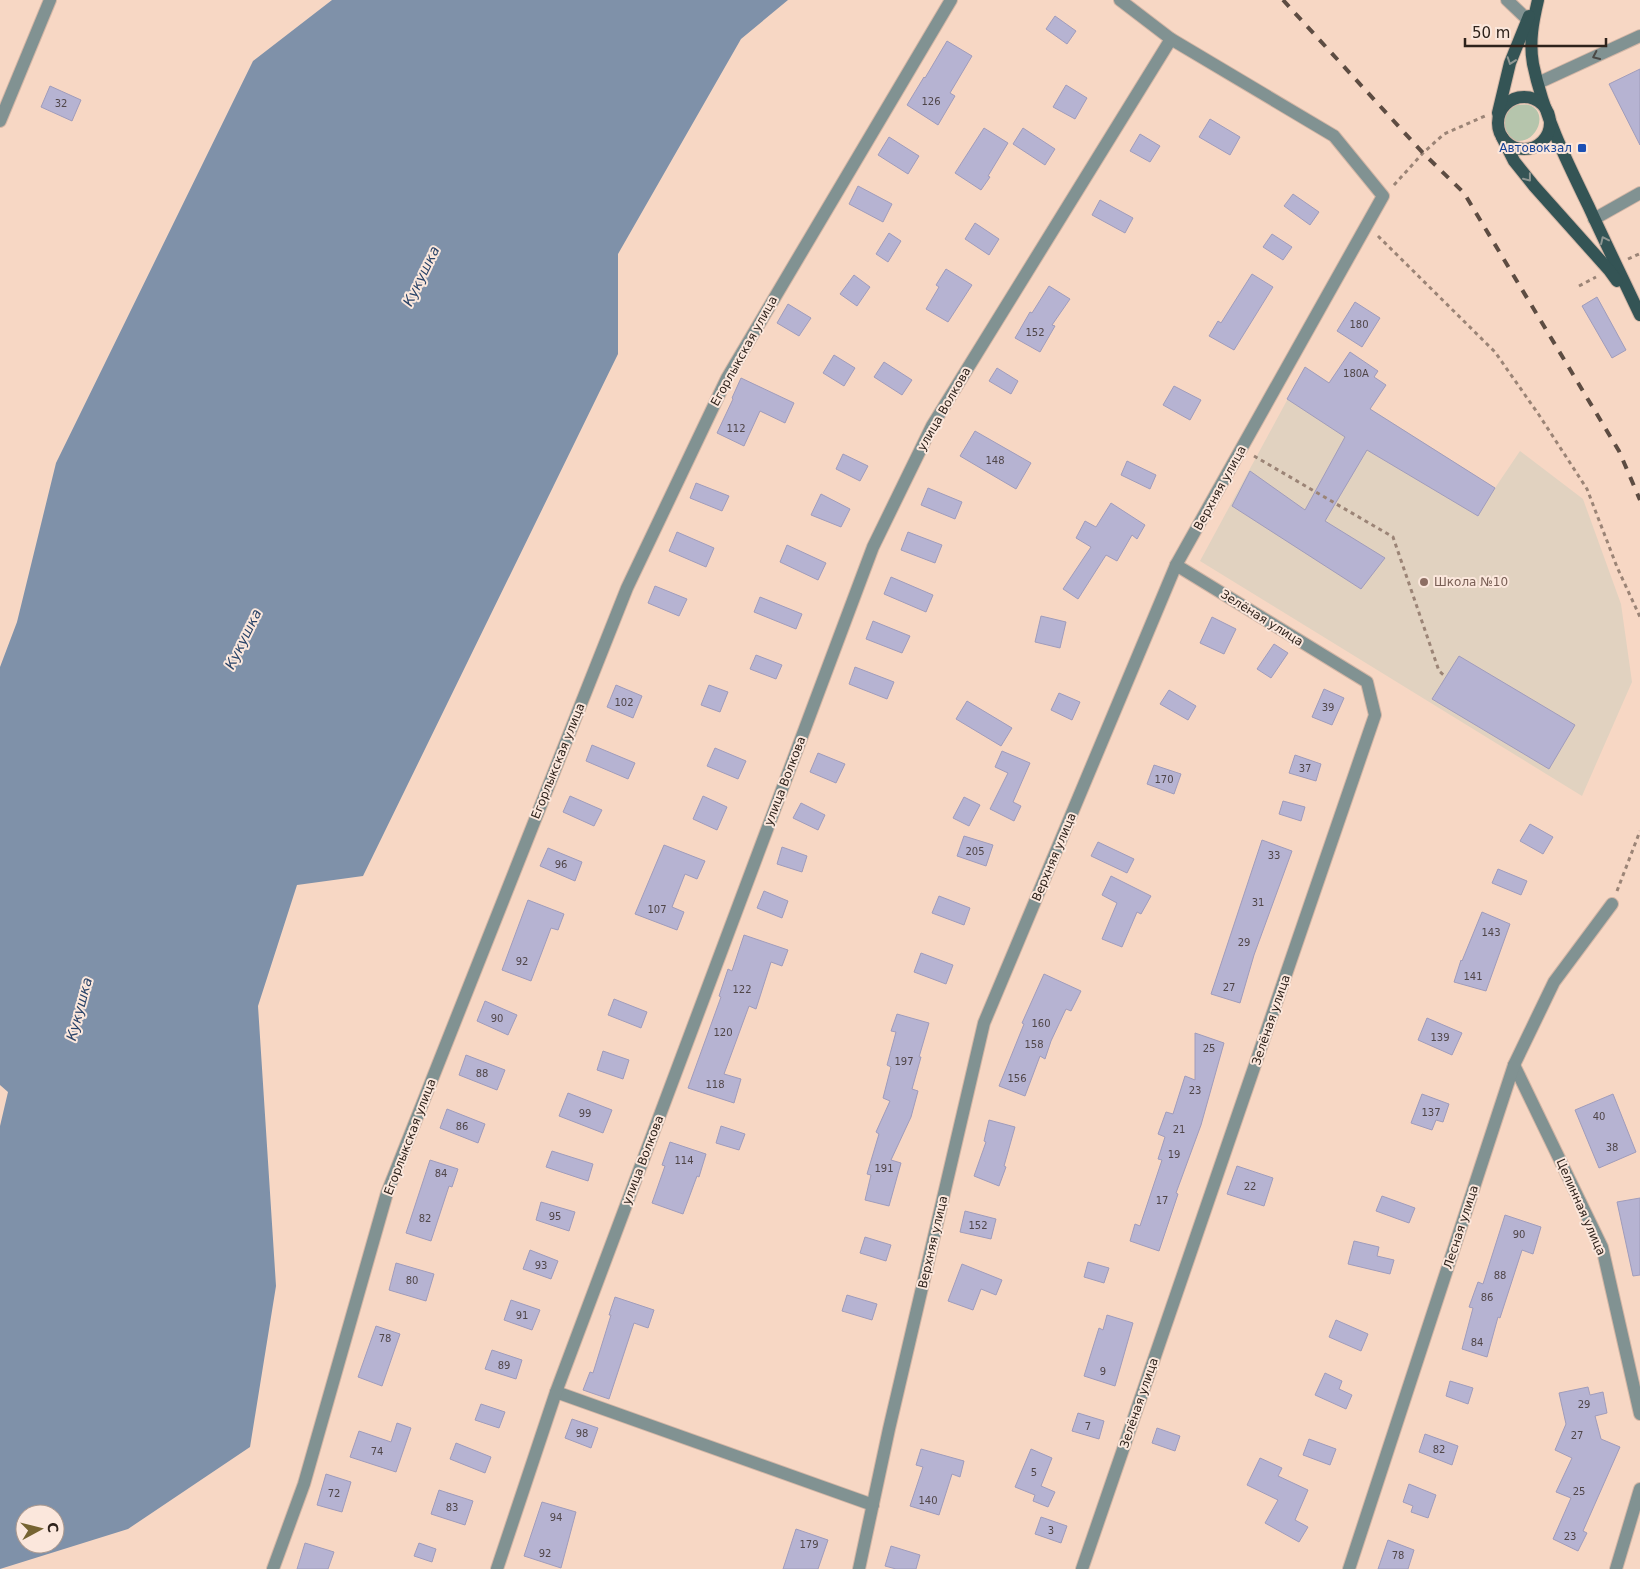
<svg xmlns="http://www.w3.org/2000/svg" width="1640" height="1569" viewBox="0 0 1640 1569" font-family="'DejaVu Sans',sans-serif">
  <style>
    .education { fill: #e1d2c0 }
    .green { fill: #b5c5ac }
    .water { fill: #7f91a9; fill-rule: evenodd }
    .building { fill: #b6b3d2; stroke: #a09cbb }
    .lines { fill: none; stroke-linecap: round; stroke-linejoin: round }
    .minor-casing { stroke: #d3b6a6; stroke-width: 14 }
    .major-casing { stroke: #d3b6a6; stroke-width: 14 }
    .path { stroke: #9b8476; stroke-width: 3; stroke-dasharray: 4 4; stroke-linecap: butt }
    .minor { stroke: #819292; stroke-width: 12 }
    .major { stroke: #345455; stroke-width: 12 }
    .rail { stroke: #5d4c42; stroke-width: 4; stroke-dasharray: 9 9; stroke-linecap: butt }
    .oneway { stroke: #4b4945 }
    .oneway2 { stroke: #8e9692 }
    .transit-dot { fill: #1a4fb4; stroke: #fbe7dc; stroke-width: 2 }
    .education-dot { fill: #8d6e63; stroke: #fbe7dc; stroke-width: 2 }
    .labels { text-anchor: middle; stroke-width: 4; stroke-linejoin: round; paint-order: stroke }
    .number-label { font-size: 10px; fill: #504649 }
    .transit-label { font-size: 12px; fill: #164399; stroke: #fbe7dc; text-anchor: end }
    .street-label { font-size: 12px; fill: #2e221b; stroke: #fbe7dc }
    .education-label { font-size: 12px; fill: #785e54; stroke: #fbe7dc; text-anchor: start }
    .water-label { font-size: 14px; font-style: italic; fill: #284267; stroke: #fbe7dc }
  </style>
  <rect width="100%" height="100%" fill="#f7d7c4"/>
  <polygon class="education" points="1305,367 1495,488 1520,451 1583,499 1621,604 1632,682 1582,796 1200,561"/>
  <path class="green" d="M1517 105C1521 105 1525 104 1529 105 1552 113 1533 150 1511 139 1502 135 1503 124 1504 115L1512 106Z"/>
  <path class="water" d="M332 0H788L741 39 618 254V354L363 876 297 885 258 1006 276 1286 250 1447 128 1529 0 1569V1126L8 1092 0 1085V667L17 622 56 463 253 61ZM25 1514H55V1544H25Z"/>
  <g class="building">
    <polygon points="1055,16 1076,31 1067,44 1046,29"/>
    <polygon points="947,41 972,56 950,93 955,96 938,125 907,105 924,77 925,78"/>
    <polygon points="1640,69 1640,145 1609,84"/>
    <polygon points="1066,85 1087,98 1075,119 1053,107"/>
    <polygon points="50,86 81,100 72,121 41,107"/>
    <polygon points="1210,119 1240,137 1230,155 1199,137"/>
    <polygon points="984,128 1008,143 988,176 990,177 981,190 955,173"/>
    <polygon points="1023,128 1055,149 1045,165 1013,144"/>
    <polygon points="1140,134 1160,146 1150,162 1130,151"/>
    <polygon points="889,137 919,156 908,174 878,155"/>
    <polygon points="858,186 892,204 883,222 849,204"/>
    <polygon points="1293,194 1319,212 1310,225 1284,206"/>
    <polygon points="1100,200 1133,218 1125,233 1092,215"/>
    <polygon points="975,223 999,239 989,255 965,239"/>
    <polygon points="889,233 901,241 888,262 876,254"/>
    <polygon points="1272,234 1292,247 1283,260 1263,247"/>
    <polygon points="946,269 972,285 948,322 926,309 939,287 936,285"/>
    <polygon points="1252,274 1273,287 1234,350 1209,336 1218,321 1221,323"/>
    <polygon points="854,275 870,287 857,306 840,294"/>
    <polygon points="1049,286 1070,299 1052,325 1055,326 1040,352 1015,338 1030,312 1032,313"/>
    <polygon points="1597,297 1626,350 1612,358 1582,306"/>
    <polygon points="1355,302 1380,318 1362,347 1337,331"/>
    <polygon points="788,304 811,318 799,336 777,323"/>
    <polygon points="1350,352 1378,371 1374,377 1386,385 1370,409 1495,488 1478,516 1367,450 1325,521 1385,558 1361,589 1232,506 1250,471 1305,510 1345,437 1287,399 1305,367 1329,383"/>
    <polygon points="834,355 855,368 844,386 823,373"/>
    <polygon points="884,362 912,380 902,395 874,377"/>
    <polygon points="997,368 1018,381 1011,394 989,381"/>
    <polygon points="741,378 794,403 785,423 760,411 744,446 717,433 733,399 732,398"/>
    <polygon points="1174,386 1201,400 1190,420 1163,405"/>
    <polygon points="975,431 1031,463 1016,489 960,456"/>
    <polygon points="843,454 868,466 860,481 836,469"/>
    <polygon points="1127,461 1156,475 1150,489 1121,475"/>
    <polygon points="696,483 729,496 722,511 690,498"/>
    <polygon points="928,488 962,502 955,519 921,505"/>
    <polygon points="821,494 850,509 841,527 811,515"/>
    <polygon points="1111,503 1145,525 1137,539 1132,535 1117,561 1106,555 1078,599 1063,589 1091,547 1076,538 1085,521 1096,527"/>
    <polygon points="677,532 714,548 706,567 669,551"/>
    <polygon points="908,532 942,545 935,563 901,550"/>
    <polygon points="787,545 826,563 818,580 780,562"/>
    <polygon points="891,577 933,595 926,612 884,594"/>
    <polygon points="655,586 687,599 679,616 648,603"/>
    <polygon points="760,597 802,614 796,629 754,612"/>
    <polygon points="1041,616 1066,622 1060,648 1035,642"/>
    <polygon points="1212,617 1236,629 1224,654 1200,643"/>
    <polygon points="873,621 910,636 902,653 866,639"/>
    <polygon points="1274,644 1288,653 1271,678 1257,669"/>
    <polygon points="756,655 782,665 776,679 750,669"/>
    <polygon points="1459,656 1575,725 1549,769 1432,699"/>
    <polygon points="855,667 894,682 887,699 849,684"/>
    <polygon points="616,685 642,696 633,718 607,707"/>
    <polygon points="709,685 728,692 720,712 701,705"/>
    <polygon points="1324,689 1344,698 1332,725 1312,717"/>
    <polygon points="1169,690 1196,706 1188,720 1160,704"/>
    <polygon points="1059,693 1080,702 1072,720 1051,710"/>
    <polygon points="967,701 1012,728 1001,746 956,719"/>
    <polygon points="592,745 635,763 628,779 586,761"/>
    <polygon points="715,748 746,761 738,779 707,766"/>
    <polygon points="1002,751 1030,763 1013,802 1021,806 1014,821 990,809 1008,773 995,767"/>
    <polygon points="818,753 845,764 836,783 810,772"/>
    <polygon points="1295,755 1321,764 1316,781 1289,773"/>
    <polygon points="1154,765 1181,774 1174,794 1147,784"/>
    <polygon points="570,796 602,810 594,826 563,812"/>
    <polygon points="703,796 727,807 717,830 693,819"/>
    <polygon points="964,797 980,805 969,826 953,818"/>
    <polygon points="1283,801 1305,807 1301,821 1279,814"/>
    <polygon points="801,803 825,815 818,830 793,818"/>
    <polygon points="1530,824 1553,837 1543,854 1520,841"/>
    <polygon points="964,836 993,845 986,866 957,856"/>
    <polygon points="1262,840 1292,851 1254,955 1240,1003 1211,994"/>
    <polygon points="1098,842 1134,859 1127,873 1091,856"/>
    <polygon points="664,845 705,861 697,879 685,874 672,907 684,912 677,930 635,914"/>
    <polygon points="782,847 807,856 802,872 777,864"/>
    <polygon points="548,848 582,862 575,881 540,866"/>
    <polygon points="1498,869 1527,881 1521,895 1492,883"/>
    <polygon points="1111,876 1151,896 1141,914 1137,912 1122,947 1102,939 1117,903 1102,895"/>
    <polygon points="764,891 788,901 782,918 757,908"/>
    <polygon points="939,896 970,908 964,925 932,913"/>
    <polygon points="528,900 564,914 558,930 551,928 531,981 502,970"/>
    <polygon points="1482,912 1510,924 1486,991 1454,982 1461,960 1462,961"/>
    <polygon points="744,935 788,950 782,966 771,962 756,1009 749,1006 724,1074 741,1079 734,1103 688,1088 721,997 719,996 728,969 732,971"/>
    <polygon points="921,953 953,965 946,984 914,972"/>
    <polygon points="1044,974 1081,991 1071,1011 1066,1009 1051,1041 1045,1059 1040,1056 1025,1096 999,1086 1024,1024 1022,1023"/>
    <polygon points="614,999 647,1012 641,1028 608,1015"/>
    <polygon points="485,1001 517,1015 508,1035 477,1021"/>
    <polygon points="897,1014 929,1023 919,1057 921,1057 912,1089 918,1091 911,1117 891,1160 901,1163 889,1206 865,1200 871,1175 867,1174 879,1134 876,1132 890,1101 883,1098 891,1067 887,1065 896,1032 891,1031"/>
    <polygon points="1427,1018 1462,1033 1452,1055 1418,1040"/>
    <polygon points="1195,1033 1224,1043 1201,1125 1176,1193 1178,1194 1159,1251 1130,1241 1135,1224 1140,1226 1162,1160 1158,1159 1165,1137 1158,1134 1166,1112 1173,1114 1185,1076 1195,1080"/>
    <polygon points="603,1051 629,1060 623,1079 597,1070"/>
    <polygon points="466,1055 505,1070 497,1090 459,1075"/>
    <polygon points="568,1093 612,1110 603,1133 559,1116"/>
    <polygon points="1422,1094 1449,1104 1443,1122 1436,1120 1432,1130 1411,1123"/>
    <polygon points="1613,1094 1636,1152 1599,1168 1575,1110"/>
    <polygon points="447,1109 485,1124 478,1143 440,1128"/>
    <polygon points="989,1120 1015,1127 1004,1166 1006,1167 999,1186 974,1176 986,1142 984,1141"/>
    <polygon points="721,1126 745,1134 739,1150 716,1143"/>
    <polygon points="670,1142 706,1154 699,1177 697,1176 683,1214 652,1203 665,1166 662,1165"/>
    <polygon points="552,1151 593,1164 588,1181 546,1167"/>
    <polygon points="430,1160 458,1169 452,1187 449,1186 431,1241 406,1233"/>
    <polygon points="1237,1166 1273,1178 1264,1206 1227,1194"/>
    <polygon points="1382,1196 1415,1208 1409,1223 1376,1211"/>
    <polygon points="1640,1198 1640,1275 1633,1276 1617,1202"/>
    <polygon points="541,1202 575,1212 569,1231 536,1220"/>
    <polygon points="965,1211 996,1219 991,1239 960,1232"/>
    <polygon points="1505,1215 1541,1227 1533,1254 1522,1250 1500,1318 1498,1317 1487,1357 1462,1349 1473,1308 1469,1307 1478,1282 1483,1284"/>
    <polygon points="865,1237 891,1245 886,1261 860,1253"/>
    <polygon points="1354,1241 1379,1247 1377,1256 1394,1260 1390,1274 1348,1264"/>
    <polygon points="530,1250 558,1261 551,1279 523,1269"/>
    <polygon points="1088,1262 1109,1268 1104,1283 1084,1277"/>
    <polygon points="396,1263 434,1274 426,1301 389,1290"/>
    <polygon points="962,1264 1002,1280 996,1295 981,1289 973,1310 948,1301"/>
    <polygon points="847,1295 877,1304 872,1320 842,1311"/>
    <polygon points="615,1297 654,1310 648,1328 634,1323 609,1399 583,1390 590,1372 593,1373 611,1315 609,1315"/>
    <polygon points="511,1300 540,1310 532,1330 504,1320"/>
    <polygon points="1107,1315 1133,1323 1115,1386 1084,1376 1099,1328 1103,1330"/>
    <polygon points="1336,1320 1368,1334 1361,1351 1329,1337"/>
    <polygon points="376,1326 400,1334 382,1386 358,1377"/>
    <polygon points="492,1350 522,1360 516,1379 485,1369"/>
    <polygon points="1325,1373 1342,1381 1339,1389 1352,1395 1346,1409 1315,1395"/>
    <polygon points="1450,1381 1473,1388 1468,1404 1446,1396"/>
    <polygon points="1588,1387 1590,1395 1603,1392 1607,1413 1595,1416 1601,1439 1620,1447 1583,1531 1587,1533 1578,1551 1553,1539 1571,1498 1556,1492 1572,1458 1555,1450 1566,1424 1559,1393"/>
    <polygon points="481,1404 505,1412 499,1428 475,1420"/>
    <polygon points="1078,1413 1104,1421 1099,1439 1072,1431"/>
    <polygon points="572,1419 598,1428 591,1448 565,1438"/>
    <polygon points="397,1423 411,1428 396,1472 350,1457 359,1431 391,1442"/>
    <polygon points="1157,1428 1180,1436 1175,1451 1152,1443"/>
    <polygon points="1425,1434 1458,1446 1452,1465 1419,1452"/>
    <polygon points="1309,1439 1336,1449 1330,1465 1303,1455"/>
    <polygon points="456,1443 491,1457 485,1473 450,1459"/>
    <polygon points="921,1449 964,1461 960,1477 952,1474 939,1515 910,1506 923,1467 916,1465"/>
    <polygon points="1031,1449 1052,1458 1041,1486 1055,1492 1048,1507 1033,1501 1035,1495 1015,1487"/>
    <polygon points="1260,1458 1282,1468 1278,1476 1308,1490 1295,1520 1308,1527 1299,1542 1265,1523 1278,1500 1247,1485"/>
    <polygon points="326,1474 351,1482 342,1512 317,1505"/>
    <polygon points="1409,1484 1436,1495 1428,1518 1411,1512 1413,1506 1403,1502"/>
    <polygon points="439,1490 473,1501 465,1525 431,1514"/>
    <polygon points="542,1502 576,1512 561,1568 524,1556"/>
    <polygon points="1041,1517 1067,1526 1061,1543 1035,1534"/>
    <polygon points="796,1529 828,1540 818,1569 783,1569"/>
    <polygon points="1388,1540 1414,1550 1408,1569 1378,1569"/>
    <polygon points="305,1543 334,1552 328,1569 297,1569"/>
    <polygon points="419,1543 436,1549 432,1562 414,1556"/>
    <polygon points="891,1546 920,1555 916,1569 896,1569 885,1566"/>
  </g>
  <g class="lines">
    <g class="minor-casing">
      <g id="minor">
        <polyline points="1507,0 1528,20"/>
        <polyline points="1538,83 1640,36"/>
        <polyline points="0,121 50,0"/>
        <polyline points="1594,219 1640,193"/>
        <polyline points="1514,1065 1602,1247 1640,1414"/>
        <polyline points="556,1392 873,1505"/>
        <polyline points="273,1569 304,1484 387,1193 627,588 727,378 951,0"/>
        <polyline points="497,1569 556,1392 873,547 932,426 1171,39"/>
        <polyline points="859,1569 889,1429 984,1023 1176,565 1383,196 1334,136 1171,39 1120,0"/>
        <polyline points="1082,1569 1375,715 1367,682 1176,565"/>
        <polyline points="1349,1569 1514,1065 1554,982 1612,904"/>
        <polyline points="1616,1569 1640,1489"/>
      </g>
    </g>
    <g class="major-casing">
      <g id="major">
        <path d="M1538 0C1533 21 1529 42 1533 64 1543 113 1566 160 1588 205 1605 242 1623 279 1640 315"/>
        <circle cx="1524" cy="123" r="26"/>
        <polyline points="1498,113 1510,63 1529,16"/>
        <polyline points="1502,137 1514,161 1534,186 1609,270 1617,281"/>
      </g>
    </g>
    <g class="path">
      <polyline points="1394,185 1423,153 1444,134 1485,116"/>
      <polyline points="1378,236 1495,352 1539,415 1587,489 1617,567 1640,617"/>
      <polyline points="1628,259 1639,254"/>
      <polyline points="1579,286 1596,277"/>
      <polyline points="1254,456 1393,537 1439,671 1446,677"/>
      <polyline points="1617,891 1640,831"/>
    </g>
    <use href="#minor" class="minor"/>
    <use href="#major" class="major"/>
    <polyline class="rail" points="1283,0 1423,153 1464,193 1619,451 1640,500"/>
  </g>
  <defs><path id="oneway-chevron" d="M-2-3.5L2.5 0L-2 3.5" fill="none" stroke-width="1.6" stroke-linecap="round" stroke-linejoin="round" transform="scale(1.25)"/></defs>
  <use class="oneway" href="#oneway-chevron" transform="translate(1596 56) rotate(155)"/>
  <g class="oneway2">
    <use href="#oneway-chevron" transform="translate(1511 61) rotate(109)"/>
    <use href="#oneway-chevron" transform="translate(1528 178) rotate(52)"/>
    <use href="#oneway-chevron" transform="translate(1604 240) rotate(-115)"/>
  </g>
  <rect class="transit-dot" x="1577" y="143" width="10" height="10" rx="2.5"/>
  <circle class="education-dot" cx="1424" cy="582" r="5"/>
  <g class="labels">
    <g class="number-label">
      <text x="931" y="105">126</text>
      <text x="61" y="107">32</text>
      <text x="1359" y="328">180</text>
      <text x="1035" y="336">152</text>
      <text x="1356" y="377">180А</text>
      <text x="736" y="432">112</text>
      <text x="995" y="464">148</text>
      <text x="624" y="706">102</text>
      <text x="1328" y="711">39</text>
      <text x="1305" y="772">37</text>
      <text x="1164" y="783">170</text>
      <text x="975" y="855">205</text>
      <text x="1274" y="859">33</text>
      <text x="561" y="868">96</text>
      <text x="1258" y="906">31</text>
      <text x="657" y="913">107</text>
      <text x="1491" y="936">143</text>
      <text x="1244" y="946">29</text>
      <text x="522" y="965">92</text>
      <text x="1473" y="980">141</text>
      <text x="1229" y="991">27</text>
      <text x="742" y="993">122</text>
      <text x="497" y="1022">90</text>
      <text x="1041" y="1027">160</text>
      <text x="723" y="1036">120</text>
      <text x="1440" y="1041">139</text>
      <text x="1034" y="1048">158</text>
      <text x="1209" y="1052">25</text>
      <text x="904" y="1065">197</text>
      <text x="482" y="1077">88</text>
      <text x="1017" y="1082">156</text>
      <text x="715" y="1088">118</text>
      <text x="1195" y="1094">23</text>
      <text x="1431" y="1116">137</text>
      <text x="585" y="1117">99</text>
      <text x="1599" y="1120">40</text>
      <text x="462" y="1130">86</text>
      <text x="1179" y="1133">21</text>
      <text x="1612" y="1151">38</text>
      <text x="1174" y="1158">19</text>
      <text x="684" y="1164">114</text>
      <text x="884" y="1172">191</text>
      <text x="441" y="1177">84</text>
      <text x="1250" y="1190">22</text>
      <text x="1162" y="1204">17</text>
      <text x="555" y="1220">95</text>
      <text x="425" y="1222">82</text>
      <text x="978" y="1229">152</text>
      <text x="1519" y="1238">90</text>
      <text x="541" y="1269">93</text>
      <text x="1500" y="1279">88</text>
      <text x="412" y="1284">80</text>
      <text x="1487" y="1301">86</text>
      <text x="522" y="1319">91</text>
      <text x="385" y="1342">78</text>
      <text x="1477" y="1346">84</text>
      <text x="504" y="1369">89</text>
      <text x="1103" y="1375">9</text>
      <text x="1584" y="1408">29</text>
      <text x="1088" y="1430">7</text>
      <text x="582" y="1437">98</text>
      <text x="1577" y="1439">27</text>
      <text x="1439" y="1453">82</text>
      <text x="377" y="1455">74</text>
      <text x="1034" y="1476">5</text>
      <text x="1579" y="1495">25</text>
      <text x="334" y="1497">72</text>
      <text x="928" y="1504">140</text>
      <text x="452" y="1511">83</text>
      <text x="556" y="1521">94</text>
      <text x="1051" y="1534">3</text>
      <text x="1570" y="1540">23</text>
      <text x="809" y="1548">179</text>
      <text x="545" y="1557">92</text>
      <text x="1398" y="1559">78</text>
    </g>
    <g class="transit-label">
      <text x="1572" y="152">Автовокзал</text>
    </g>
    <g class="street-label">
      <text transform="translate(744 351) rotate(-61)" y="4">Егорлыкская улица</text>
      <text transform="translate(944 409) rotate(-60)" y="4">улица Волкова</text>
      <text transform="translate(1220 488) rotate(-61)" y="4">Верхняя улица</text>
      <text transform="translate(1262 618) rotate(32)" y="4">Зелёная улица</text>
      <text transform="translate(558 761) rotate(-68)" y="4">Егорлыкская улица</text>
      <text transform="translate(785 781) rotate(-69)" y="4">улица Волкова</text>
      <text transform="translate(1054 857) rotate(-67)" y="4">Верхняя улица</text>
      <text transform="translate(1271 1020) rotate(-71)" y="4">Зелёная улица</text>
      <text transform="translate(410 1137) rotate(-69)" y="4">Егорлыкская улица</text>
      <text transform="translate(643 1160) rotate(-69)" y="4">улица Волкова</text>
      <text transform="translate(1581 1207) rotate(66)" y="4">Целинная улица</text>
      <text transform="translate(1461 1227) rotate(-72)" y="4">Лесная улица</text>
      <text transform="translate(933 1242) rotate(-77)" y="4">Верхняя улица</text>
      <text transform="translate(1139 1403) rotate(-71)" y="4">Зелёная улица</text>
    </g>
    <g class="education-label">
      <text x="1434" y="586">Школа №10</text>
    </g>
    <g class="water-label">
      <text transform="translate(421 276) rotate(-64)" y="5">Кукушка</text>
      <text transform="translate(243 639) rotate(-64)" y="5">Кукушка</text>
      <text transform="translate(79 1009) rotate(-75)" y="5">Кукушка</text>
    </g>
  </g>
  <g transform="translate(40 1529) rotate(83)"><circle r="24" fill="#fbe7dc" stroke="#a9988f"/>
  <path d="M0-4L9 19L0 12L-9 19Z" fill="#766432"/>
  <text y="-8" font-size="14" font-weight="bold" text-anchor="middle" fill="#2e221b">С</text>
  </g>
  <path d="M1465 38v8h141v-8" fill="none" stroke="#2e221b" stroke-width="2.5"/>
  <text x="1472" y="38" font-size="15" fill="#2e221b" stroke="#fbe7dc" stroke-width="4" paint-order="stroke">50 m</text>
</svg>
